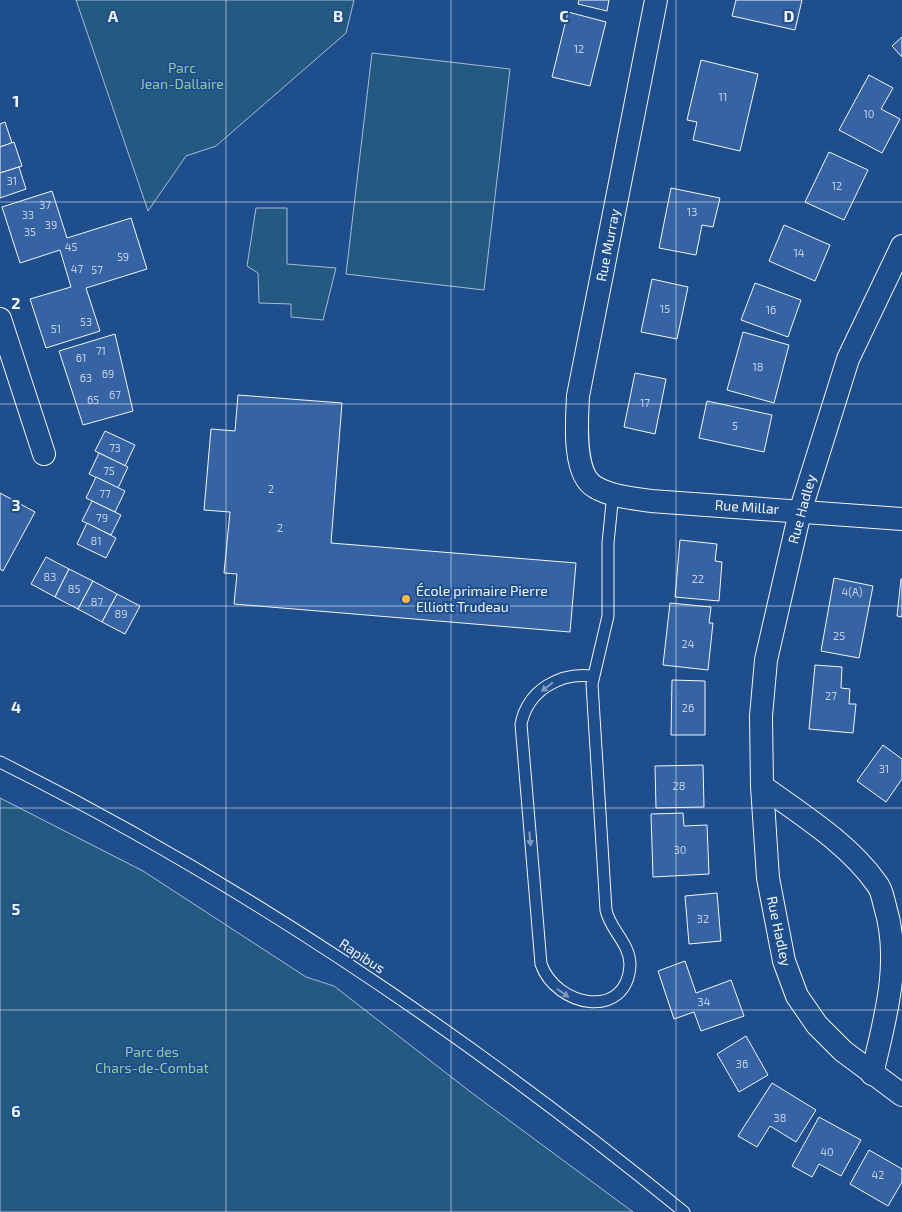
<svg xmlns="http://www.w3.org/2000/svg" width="902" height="1212" viewBox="0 0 902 1212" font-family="'Exo 2',sans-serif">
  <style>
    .green { fill: #245a82; stroke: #a8bbd7 }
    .building { fill: #3563a3; stroke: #f2f6ff }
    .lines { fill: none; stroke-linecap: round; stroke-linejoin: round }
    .lane-casing { stroke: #f2f6ff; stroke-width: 13 }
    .street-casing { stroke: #f2f6ff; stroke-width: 24 }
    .lane { stroke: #1f4e8c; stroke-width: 11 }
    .street { stroke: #1f4e8c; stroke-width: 22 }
    .oneway { fill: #7e9ac0 }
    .grid { fill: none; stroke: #f2f6ff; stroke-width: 1; stroke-opacity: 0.55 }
    .poi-dot { fill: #ffb74d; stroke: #1f4e8c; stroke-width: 2 }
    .labels { text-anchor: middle; stroke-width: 4; stroke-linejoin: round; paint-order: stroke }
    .number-label { font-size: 11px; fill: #c3d1e8 }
    .park-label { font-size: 14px; fill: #97c8a6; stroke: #1f4e8c }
    .street-label { font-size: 14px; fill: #f2f6ff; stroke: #1f4e8c }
    .poi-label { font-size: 14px; fill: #f2f6ff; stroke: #1f4e8c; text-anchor: start }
    .grid-label { font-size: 16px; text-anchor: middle; font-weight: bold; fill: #f2f6ff; stroke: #1f4e8c; stroke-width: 4; stroke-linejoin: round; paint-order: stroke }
  </style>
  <rect width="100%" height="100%" fill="#1f4e8c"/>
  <g class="green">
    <polygon points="76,0 354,0 346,33 216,146 186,156 148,211"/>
    <polygon points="372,53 510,69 484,290 346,274"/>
    <polygon points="256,208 287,208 287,264 336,268 323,320 291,317 291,304 259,303 258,273 247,266"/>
    <polygon points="0,798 143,871 306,977 334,986 472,1093 633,1212 0,1212"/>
  </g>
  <g class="building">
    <polygon points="579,0 609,0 607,11 578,4"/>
    <polygon points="736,0 802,0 795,30 732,16"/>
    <polygon points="568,12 606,22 590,86 552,77"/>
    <polygon points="902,37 902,57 892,46"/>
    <polygon points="701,60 758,74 740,151 693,140 697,122 687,120"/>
    <polygon points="869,75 893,88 881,109 900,119 882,153 839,130"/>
    <polygon points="5,122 12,143 0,147 0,124"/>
    <polygon points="14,142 22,166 0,173 0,147"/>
    <polygon points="829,152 868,170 844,220 805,202"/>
    <polygon points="19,167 26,189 0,198 0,173"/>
    <polygon points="671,188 720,198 713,227 702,225 696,255 659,248"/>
    <polygon points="52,191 67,238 131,218 147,269 86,288 100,331 46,348 30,299 71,287 60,250 20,263 2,207"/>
    <polygon points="784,225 830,245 815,281 769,261"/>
    <polygon points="652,279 688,287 677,339 641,332"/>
    <polygon points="755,283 801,300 788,337 741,320"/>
    <polygon points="743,332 789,345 774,403 727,390"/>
    <polygon points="115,334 133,411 83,425 59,351"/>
    <polygon points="635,373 666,379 655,434 624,427"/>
    <polygon points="238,395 342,403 331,543 576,563 570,632 234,604 237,574 224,573 230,512 204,510 211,429 235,431"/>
    <polygon points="707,401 772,415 764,452 699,438"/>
    <polygon points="105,431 135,445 125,466 95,451"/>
    <polygon points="99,453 128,467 118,488 89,474"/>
    <polygon points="96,477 125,491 115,512 86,498"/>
    <polygon points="0,493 35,512 3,571 0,569"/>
    <polygon points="92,501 121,515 111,535 82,521"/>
    <polygon points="87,523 116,538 106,558 77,544"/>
    <polygon points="680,540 717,544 715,561 722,562 719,601 675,597"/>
    <polygon points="46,557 69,569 55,597 31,584"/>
    <polygon points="69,569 93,581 78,609 55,597"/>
    <polygon points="834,578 873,586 859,658 821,651"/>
    <polygon points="901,579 902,579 902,617 897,616"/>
    <polygon points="93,581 117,594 102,622 78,609"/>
    <polygon points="117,594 140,606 125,634 102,622"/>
    <polygon points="670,603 711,607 709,623 713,623 708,670 663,665"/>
    <polygon points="815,665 842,667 841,688 850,689 849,704 856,704 853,733 809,729"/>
    <polygon points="672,680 705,681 705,735 671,735"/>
    <polygon points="883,745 902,759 902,779 886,802 857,781"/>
    <polygon points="703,765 704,807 656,808 655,766"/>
    <polygon points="683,813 684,826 707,825 709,874 653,877 651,814"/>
    <polygon points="717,893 721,941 689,944 685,896"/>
    <polygon points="685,961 696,993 731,980 744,1016 701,1031 694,1012 674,1019 658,971"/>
    <polygon points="746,1036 768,1075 739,1092 717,1054"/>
    <polygon points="772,1083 816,1110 796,1142 770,1126 757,1147 738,1136"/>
    <polygon points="819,1117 861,1140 841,1176 819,1164 812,1177 792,1166"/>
    <polygon points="869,1150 902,1169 902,1182 888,1206 850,1184"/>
  </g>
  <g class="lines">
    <g class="lane-casing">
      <g id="lane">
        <path d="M592 676C560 672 528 690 521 724L541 964C556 1007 627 1021 630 965 630 943 610 930 606 910L592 684 608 616V543L613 493"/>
        <path d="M0 762C245 884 472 1039 684 1212"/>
      </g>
    </g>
    <g class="street-casing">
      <g id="street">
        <path d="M656 0 578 396C577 419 572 474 595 487 612 497 633 498 651 501L902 519"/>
        <polyline points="902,246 848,359 800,512 766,660 761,716 762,786 768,878 784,961 797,996 817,1025 843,1051 902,1095"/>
        <polyline points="0,319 44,454"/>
        <path d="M762 786C802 815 848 843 877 884 882 890 883 899 885 906 902 962 885 1019 872 1074"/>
      </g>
    </g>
    <use href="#lane" class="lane"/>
    <use href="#street" class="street"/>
  </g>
  <defs><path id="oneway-solid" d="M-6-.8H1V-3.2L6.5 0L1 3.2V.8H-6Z" transform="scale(1.25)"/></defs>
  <g class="oneway">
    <use href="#oneway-solid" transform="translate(547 687) rotate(142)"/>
    <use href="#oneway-solid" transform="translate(530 839) rotate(85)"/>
    <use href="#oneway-solid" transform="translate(563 993) rotate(35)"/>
  </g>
  <path class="grid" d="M226 0V1212M451 0V1212M676 0V1212M0 202H902M0 404H902M0 606H902M0 808H902M0 1010H902"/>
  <circle class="poi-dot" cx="406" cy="599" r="5"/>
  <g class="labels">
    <g class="number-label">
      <text x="579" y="53">12</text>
      <text x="723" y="101">11</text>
      <text x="869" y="118">10</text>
      <text x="12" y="185">31</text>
      <text x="837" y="190">12</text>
      <text x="45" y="209">37</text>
      <text x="692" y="216">13</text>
      <text x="28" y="219">33</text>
      <text x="51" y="229">39</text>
      <text x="30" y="236">35</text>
      <text x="71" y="251">45</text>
      <text x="799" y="257">14</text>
      <text x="123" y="261">59</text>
      <text x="77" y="273">47</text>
      <text x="97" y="274">57</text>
      <text x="665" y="313">15</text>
      <text x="771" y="314">16</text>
      <text x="86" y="326">53</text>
      <text x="56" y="333">51</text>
      <text x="101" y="355">71</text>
      <text x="81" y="362">61</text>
      <text x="758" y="371">18</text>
      <text x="108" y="378">69</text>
      <text x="86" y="382">63</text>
      <text x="115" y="399">67</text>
      <text x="93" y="404">65</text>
      <text x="645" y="407">17</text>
      <text x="735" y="430">5</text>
      <text x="115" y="452">73</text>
      <text x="109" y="475">75</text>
      <text x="271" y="493">2</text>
      <text x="105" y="498">77</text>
      <text x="102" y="522">79</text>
      <text x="280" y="532">2</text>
      <text x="96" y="545">81</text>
      <text x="50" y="581">83</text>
      <text x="698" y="583">22</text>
      <text x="74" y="593">85</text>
      <text x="852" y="596">4(A)</text>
      <text x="97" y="606">87</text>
      <text x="121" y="618">89</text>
      <text x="839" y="640">25</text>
      <text x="688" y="648">24</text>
      <text x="831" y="700">27</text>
      <text x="688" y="712">26</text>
      <text x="884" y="773">31</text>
      <text x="679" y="790">28</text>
      <text x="680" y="854">30</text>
      <text x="703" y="923">32</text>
      <text x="704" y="1006">34</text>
      <text x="742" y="1068">36</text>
      <text x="780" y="1122">38</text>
      <text x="827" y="1156">40</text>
      <text x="878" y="1179">42</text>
    </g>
    <g class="park-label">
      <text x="182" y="73">Parc<tspan x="182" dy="16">Jean-Dallaire</tspan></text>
      <text x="152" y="1057">Parc des<tspan x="152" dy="16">Chars-de-Combat</tspan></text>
    </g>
    <g class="street-label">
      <text transform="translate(608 245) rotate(-79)" y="5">Rue Murray</text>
      <text transform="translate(747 507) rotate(4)" y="5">Rue Millar</text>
      <text transform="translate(802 509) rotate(-75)" y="5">Rue Hadley</text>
      <text transform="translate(779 931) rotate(78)" y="5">Rue Hadley</text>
      <text transform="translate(362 956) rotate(33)" y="5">Rapibus</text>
    </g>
    <g class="poi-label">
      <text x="416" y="596">École primaire Pierre<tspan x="416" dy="16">Elliott Trudeau</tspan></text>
    </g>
  </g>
  <g class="grid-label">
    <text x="113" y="22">A</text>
    <text x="338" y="22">B</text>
    <text x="564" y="22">C</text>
    <text x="789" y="22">D</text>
    <text x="16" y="107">1</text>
    <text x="16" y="309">2</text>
    <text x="16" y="511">3</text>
    <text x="16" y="713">4</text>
    <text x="16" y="915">5</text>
    <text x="16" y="1117">6</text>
  </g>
</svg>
